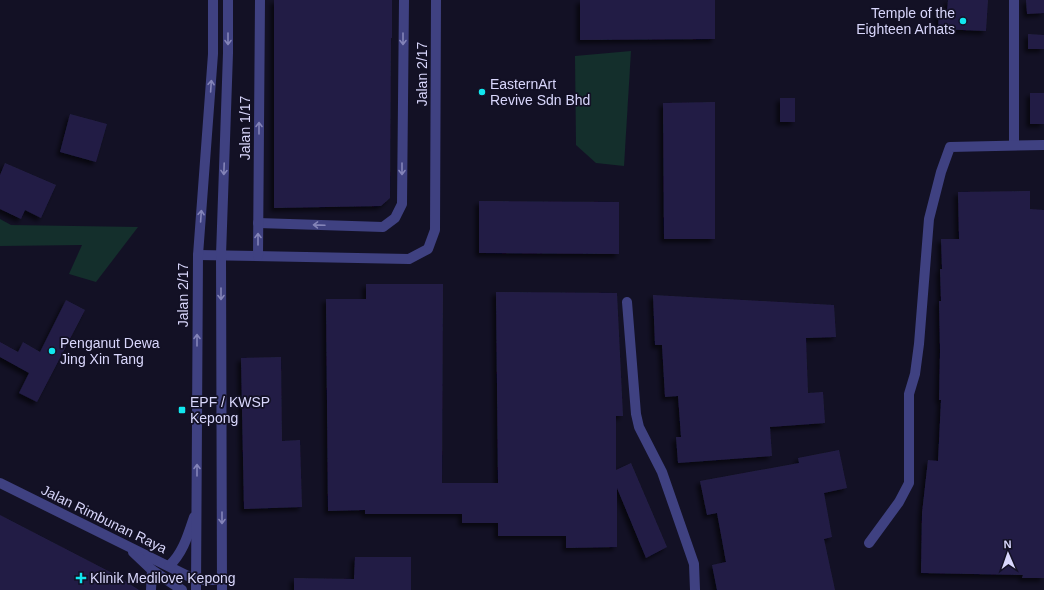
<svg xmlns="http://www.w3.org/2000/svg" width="1044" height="590" viewBox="0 0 1044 590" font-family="Helvetica,sans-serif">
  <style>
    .green { fill: #142f2c }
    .building { fill: #231e45; filter: url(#shadow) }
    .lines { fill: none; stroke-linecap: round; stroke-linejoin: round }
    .minor { stroke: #3f4181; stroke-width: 10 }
    .oneway { stroke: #8484b8 }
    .poi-dot { fill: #11e7ef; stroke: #131125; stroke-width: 1.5 }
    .labels { text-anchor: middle; stroke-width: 3.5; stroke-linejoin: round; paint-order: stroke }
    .poi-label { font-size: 14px; fill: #d9d7fc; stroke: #131125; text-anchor: start }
    .street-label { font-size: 14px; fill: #d9d7fc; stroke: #131125 }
  </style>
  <defs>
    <filter id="shadow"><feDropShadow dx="-3.5" dy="3.5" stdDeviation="2" flood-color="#0009"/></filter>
  </defs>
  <rect width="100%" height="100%" fill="#131125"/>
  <g class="green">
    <polygon points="631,51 624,166 596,163 576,145 575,56"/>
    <polygon points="0,219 11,225 138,227 96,282 69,274 82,245 0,246"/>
  </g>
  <g class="building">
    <polygon points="274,0 392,0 392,38 391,38 390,198 381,206 274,208"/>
    <polygon points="580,0 715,0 715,39 580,40"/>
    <polygon points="948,0 988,0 986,31 938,29 939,11 947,12"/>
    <polygon points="1026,0 1044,0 1044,13 1027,14"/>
    <polygon points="1028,34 1044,35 1044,49 1028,49"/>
    <rect x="1030" y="93" width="14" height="31"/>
    <rect x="780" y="98" width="15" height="24"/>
    <polygon points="715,102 715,239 664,239 663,103"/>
    <polygon points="70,114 107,124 96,162 60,152"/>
    <polygon points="5,163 56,185 41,218 25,210 21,219 0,209 0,175"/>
    <polygon points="1030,191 1030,209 1044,210 1044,578 1022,578 1023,575 921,573 922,513 928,460 938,461 941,400 939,400 940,351 939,301 941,301 940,269 942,269 941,239 959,239 958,192"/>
    <polygon points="479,201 619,202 619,254 479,253"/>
    <polygon points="366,284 443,284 442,483 498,483 496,292 617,293 623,416 616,416 616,470 631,463 667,547 646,558 617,488 617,547 566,548 566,536 498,536 498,523 462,523 462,514 365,514 365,510 328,511 326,299 366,299"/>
    <polygon points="653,295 834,305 836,337 806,338 808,393 823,392 825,423 770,427 772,456 678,463 676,437 681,437 678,396 665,397 662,345 655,345"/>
    <polygon points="66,300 85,310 37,402 19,393 29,373 0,357 0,342 18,352 23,342 40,352"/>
    <polygon points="281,357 282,441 300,440 302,507 244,509 241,358"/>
    <polygon points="839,450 847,488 824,493 832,537 824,539 835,590 717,590 712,565 726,562 717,513 707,515 700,481 799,463 798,458"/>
    <polygon points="0,515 116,575 139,590 0,590"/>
    <polygon points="355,557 411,557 411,590 294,590 294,578 354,579"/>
  </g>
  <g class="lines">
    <g class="minor">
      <polyline points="1014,0 1014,144"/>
      <polyline points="258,223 383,227 395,218 402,204 404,0"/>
      <polyline points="198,255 409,259 428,249 435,230 436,0"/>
      <polyline points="258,256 260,0"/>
      <polyline points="627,302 636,414 639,427 662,472 694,564 695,590"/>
      <polyline points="0,483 196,580 222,580"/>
      <polyline points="869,543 899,502 909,483 909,394 915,374 919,344 929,219 941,172 950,147 1044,145"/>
      <polyline points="133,552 152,570 182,590"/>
      <path d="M169 566C183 553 188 535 194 517"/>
      <polyline points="151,590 152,570"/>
      <polyline points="196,590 198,255 213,54 213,0"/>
      <polyline points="222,590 221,255 228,53 228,0"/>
    </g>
  </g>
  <defs><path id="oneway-shaft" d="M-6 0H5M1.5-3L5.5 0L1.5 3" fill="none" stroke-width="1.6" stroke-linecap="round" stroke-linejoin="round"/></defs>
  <g class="oneway">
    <use href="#oneway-shaft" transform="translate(228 39) rotate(90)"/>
    <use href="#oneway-shaft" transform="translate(403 39) rotate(90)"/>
    <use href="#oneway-shaft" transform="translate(211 86) rotate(-86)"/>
    <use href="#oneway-shaft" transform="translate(259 128) rotate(-90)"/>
    <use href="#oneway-shaft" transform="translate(224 169) rotate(92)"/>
    <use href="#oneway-shaft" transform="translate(402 169) rotate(90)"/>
    <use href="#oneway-shaft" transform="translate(201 216) rotate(-86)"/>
    <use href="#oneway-shaft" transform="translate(319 225) rotate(-178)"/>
    <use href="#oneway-shaft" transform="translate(258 239) rotate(-90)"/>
    <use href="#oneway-shaft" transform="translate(221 294) rotate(90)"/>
    <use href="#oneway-shaft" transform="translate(197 340) rotate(-90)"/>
    <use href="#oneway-shaft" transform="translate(197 470) rotate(-90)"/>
    <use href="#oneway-shaft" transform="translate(222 518) rotate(90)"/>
  </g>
  <g class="poi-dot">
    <circle cx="963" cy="21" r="4"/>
    <circle cx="482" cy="92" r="4"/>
    <circle cx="52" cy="351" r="4"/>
    <rect x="178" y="406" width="8" height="8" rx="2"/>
    <path d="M79 572h4v4h4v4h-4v4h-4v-4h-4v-4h4z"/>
  </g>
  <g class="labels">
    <g class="poi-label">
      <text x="955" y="18" text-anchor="end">Temple of the<tspan x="955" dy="16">Eighteen Arhats</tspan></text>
      <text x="490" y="89">EasternArt<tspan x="490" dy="16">Revive Sdn Bhd</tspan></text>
      <text x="60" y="348">Penganut Dewa<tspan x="60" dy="16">Jing Xin Tang</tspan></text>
      <text x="190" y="407">EPF / KWSP<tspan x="190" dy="16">Kepong</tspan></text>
      <text x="90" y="583">Klinik Medilove Kepong</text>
    </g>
    <g class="street-label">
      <text transform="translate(422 74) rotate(-90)" y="5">Jalan 2/17</text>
      <text transform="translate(245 128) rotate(-90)" y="5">Jalan 1/17</text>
      <text transform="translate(183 295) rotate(-90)" y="5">Jalan 2/17</text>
      <text transform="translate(104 519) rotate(26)" y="5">Jalan Rimbunan Raya</text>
    </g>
  </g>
  <g transform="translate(1008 554) rotate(358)" stroke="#131125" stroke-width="3" paint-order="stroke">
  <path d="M0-3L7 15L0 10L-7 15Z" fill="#d9d7fc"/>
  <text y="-6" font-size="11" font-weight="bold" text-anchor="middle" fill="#d9d7fc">N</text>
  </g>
</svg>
